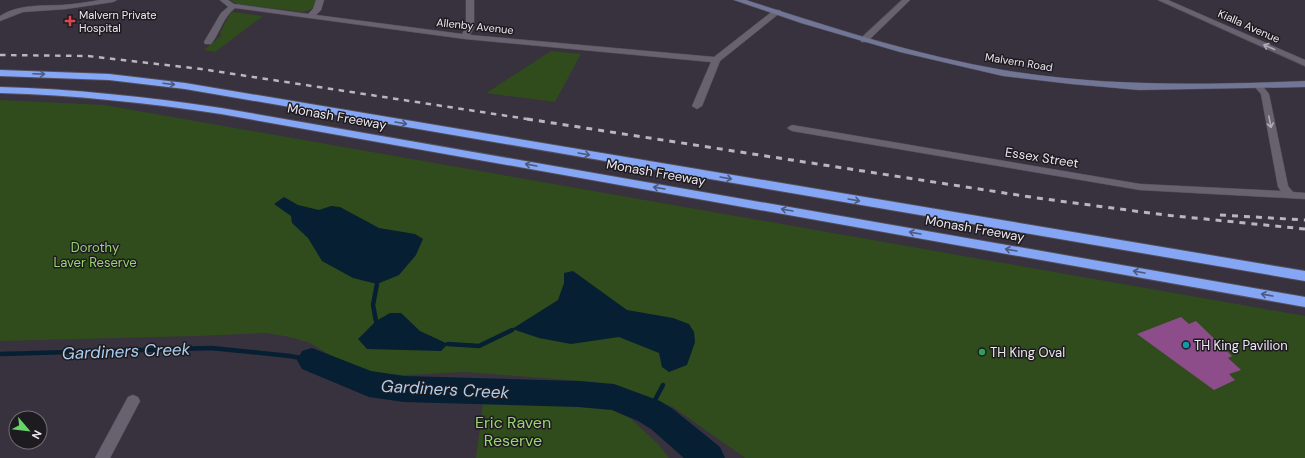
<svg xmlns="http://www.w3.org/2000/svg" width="1305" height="458" viewBox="0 0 1305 458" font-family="'DM Sans',sans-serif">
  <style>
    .green { fill: #304c1c }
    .water { fill: #061f32 }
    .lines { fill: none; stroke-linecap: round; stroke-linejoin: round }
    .stream { stroke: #061f32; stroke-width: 4.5 }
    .river { fill: #061f32; fill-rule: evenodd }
    .building { fill: #8d4d8b }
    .minor-casing { stroke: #544f5a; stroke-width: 1 }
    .secondary-casing { stroke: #544f5a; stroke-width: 1 }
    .motorway-casing { stroke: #544f5a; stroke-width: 2 }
    .minor { fill: #68616f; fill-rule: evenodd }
    .secondary { fill: #717697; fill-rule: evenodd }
    .motorway { fill: #85a6f4; fill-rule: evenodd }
    .rail-far1 { stroke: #bab5be; stroke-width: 2.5; stroke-dasharray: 5.5 5.5; stroke-linecap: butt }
    .rail { stroke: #bab5be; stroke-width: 3; stroke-dasharray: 6 6; stroke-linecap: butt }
    .oneway { stroke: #b1abb6 }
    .oneway2 { stroke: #4c5a7f }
    .health-dot { fill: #e0444e; stroke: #1e1b20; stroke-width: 1.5 }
    .culture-dot { fill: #0f9aa8; stroke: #1e1b20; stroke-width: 1.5 }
    .leisure-dot { fill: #2e9e5b; stroke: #1e1b20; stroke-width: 1.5 }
    .labels { text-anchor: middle; stroke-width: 3; stroke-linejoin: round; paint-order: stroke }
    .far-poi-label { font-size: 11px; fill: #ece8f0; stroke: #1e1b20; text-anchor: start }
    .far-street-label { font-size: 11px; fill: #ece8f0; stroke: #1e1b20 }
    .street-label { font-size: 13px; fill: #ece8f0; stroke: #1e1b20 }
    .park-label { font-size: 13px; fill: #98d66f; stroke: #1e1b20 }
    .poi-label { font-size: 13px; fill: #ece8f0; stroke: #1e1b20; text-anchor: start }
    .near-park-label { font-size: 16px; fill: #98d66f; stroke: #1e1b20 }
    .near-water-label { font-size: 17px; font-style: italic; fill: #a9ceee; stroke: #1e1b20 }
  </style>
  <rect width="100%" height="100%" fill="#38313e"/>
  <g class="green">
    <polygon points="230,0 316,0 312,9 303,12 238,4"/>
    <polygon points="233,12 263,16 215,52 204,50 222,35 220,33 230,14"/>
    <polygon points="551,51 581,54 555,102 486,93"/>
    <polygon points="0,100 104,105 1305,316 1305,458 745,458 673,407 624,388 595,382 465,372 404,375 371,373 352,368 310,343 290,337 266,333 197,336 0,341"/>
    <polygon points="483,404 603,406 630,418 658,444 669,458 476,458"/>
  </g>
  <g class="water">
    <polygon points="284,197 298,205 319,210 331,206 340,207 379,228 415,234 423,239 416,255 399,275 377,284 353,278 322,261 308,238 292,223 291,216 274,204"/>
    <polygon points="573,271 627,310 673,318 689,324 694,332 695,342 687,365 669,372 662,367 659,353 619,337 571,344 539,338 512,329 558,300 564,283 564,273"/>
    <polygon points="390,313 401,313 420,331 448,344 441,351 367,349 358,339 376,321"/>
  </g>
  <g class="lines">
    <g class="stream">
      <polyline points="376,321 373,305 377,284"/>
      <polyline points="448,344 479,346 512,330"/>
      <polyline points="0,354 211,348 290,356 312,360"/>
      <polyline points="649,411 663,385"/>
    </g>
    <polygon class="river" points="312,348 371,371 404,376 578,381 614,384 660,401 673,409 720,447 725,458 684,458 651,429 638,421 612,410 578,407 404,402 369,397 302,369 297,360 302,351"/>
  </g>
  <polygon class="building" points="1181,317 1189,324 1196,321 1232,356 1228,358 1241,370 1229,374 1235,380 1214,390 1137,334"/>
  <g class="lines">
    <g class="minor-casing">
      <g id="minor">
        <path d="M100 0H117L113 2 66 9 23 12 0 21V16C19 4 42 6 63 5 76 4 88 2 100 0Z"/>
        <path d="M220 0H228L234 4 308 14 313 9 316 0H324L321 10 316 15 462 34 466 27V0H474V27L470 35 714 57 774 10H780L781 12 720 61 702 106 697 109 692 106 711 62 465 39 235 8C223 17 220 33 211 44H205L204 42 221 13 228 7Z"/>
        <polygon points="902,0 910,0 867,42 861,42 861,38"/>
        <polygon points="1158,0 1168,0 1305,60 1305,66"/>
        <polygon points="1258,83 1261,84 1269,94 1288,186 1293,192 1305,193 1305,199 1140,190 792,131 787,128 792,125 1140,184 1281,191 1278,187 1261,94 1254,86"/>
        <polygon points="133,395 138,397 140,401 110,458 95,458 128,397"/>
      </g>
    </g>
    <g class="secondary-casing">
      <path id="secondary" d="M734 0H746C830 27 915 55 1003 70 1103 87 1204 85 1305 81V87L1139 90 1071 84 1003 76 900 52 801 23Z"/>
    </g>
    <g class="motorway-casing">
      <g id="motorway">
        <polygon points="0,70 109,74 185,83 1305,271 1305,281 185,89 109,80 0,76"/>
        <path d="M0 87C74 89 148 97 221 108L1305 297V307L221 114C148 103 74 95 0 93Z"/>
      </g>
    </g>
    <use href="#minor" class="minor"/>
    <use href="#secondary" class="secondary"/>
    <use href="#motorway" class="motorway"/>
    <polyline class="rail-far1" points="0,55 88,56 201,69 534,120"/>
    <g class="rail">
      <polyline points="527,119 1037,198 1165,215 1305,229"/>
      <polyline points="1220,215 1305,220"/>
    </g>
  </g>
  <defs><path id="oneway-shaft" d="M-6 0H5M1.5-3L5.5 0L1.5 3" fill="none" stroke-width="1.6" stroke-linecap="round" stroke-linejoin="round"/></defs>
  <g class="oneway">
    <use href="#oneway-shaft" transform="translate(1269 47) rotate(-156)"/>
    <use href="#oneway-shaft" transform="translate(1270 122) rotate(79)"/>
  </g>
  <g class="oneway2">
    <use href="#oneway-shaft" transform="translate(39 74) rotate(2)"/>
    <use href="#oneway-shaft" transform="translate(169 84) rotate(7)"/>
    <use href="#oneway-shaft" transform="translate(401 123) rotate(10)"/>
    <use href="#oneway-shaft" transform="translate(584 154) rotate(10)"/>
    <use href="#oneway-shaft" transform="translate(531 165) rotate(-170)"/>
    <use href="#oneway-shaft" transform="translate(726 178) rotate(10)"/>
    <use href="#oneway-shaft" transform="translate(659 188) rotate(-170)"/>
    <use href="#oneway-shaft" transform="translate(854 200) rotate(10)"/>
    <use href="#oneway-shaft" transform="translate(787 210) rotate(-170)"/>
    <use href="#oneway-shaft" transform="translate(915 233) rotate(-170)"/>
    <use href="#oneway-shaft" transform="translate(1011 250) rotate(-170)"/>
    <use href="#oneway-shaft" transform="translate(1139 272) rotate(-170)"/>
    <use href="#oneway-shaft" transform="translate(1267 295) rotate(-170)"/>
  </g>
  <path class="health-dot" d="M68 15h4v4h4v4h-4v4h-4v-4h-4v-4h4z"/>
  <circle class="culture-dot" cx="1186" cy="345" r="4"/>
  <circle class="leisure-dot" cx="982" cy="352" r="4"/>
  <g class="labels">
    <g class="far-poi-label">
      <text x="79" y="19">Malvern Private<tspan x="79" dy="13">Hospital</tspan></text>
    </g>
    <g class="far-street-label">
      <text transform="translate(475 26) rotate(6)" y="4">Allenby Avenue</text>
      <text transform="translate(1249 26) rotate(24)" y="4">Kialla Avenue</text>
      <text transform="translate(1019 62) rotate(9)" y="4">Malvern Road</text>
    </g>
    <g class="street-label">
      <text transform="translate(337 116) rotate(10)" y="5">Monash Freeway</text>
      <text transform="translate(1042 157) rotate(9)" y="5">Essex Street</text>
      <text transform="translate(656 172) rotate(10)" y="5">Monash Freeway</text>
      <text transform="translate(975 228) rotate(10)" y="5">Monash Freeway</text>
    </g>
    <g class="park-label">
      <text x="95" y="252">Dorothy<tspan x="95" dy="15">Laver Reserve</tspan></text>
    </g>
    <g class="poi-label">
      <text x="1194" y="350">TH King Pavilion</text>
      <text x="990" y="357">TH King Oval</text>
    </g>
    <g class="near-park-label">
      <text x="513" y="428">Eric Raven<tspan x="513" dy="18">Reserve</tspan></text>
    </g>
    <g class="near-water-label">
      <text transform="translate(126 351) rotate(-2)" y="6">Gardiners Creek</text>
      <text transform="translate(445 389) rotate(3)" y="6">Gardiners Creek</text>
    </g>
  </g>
  <g transform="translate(28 430) rotate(118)"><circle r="19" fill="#1e1b20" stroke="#706d73"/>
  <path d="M0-3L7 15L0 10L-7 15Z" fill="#66d467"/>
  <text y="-6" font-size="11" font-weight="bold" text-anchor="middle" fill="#ece8f0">N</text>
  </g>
</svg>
